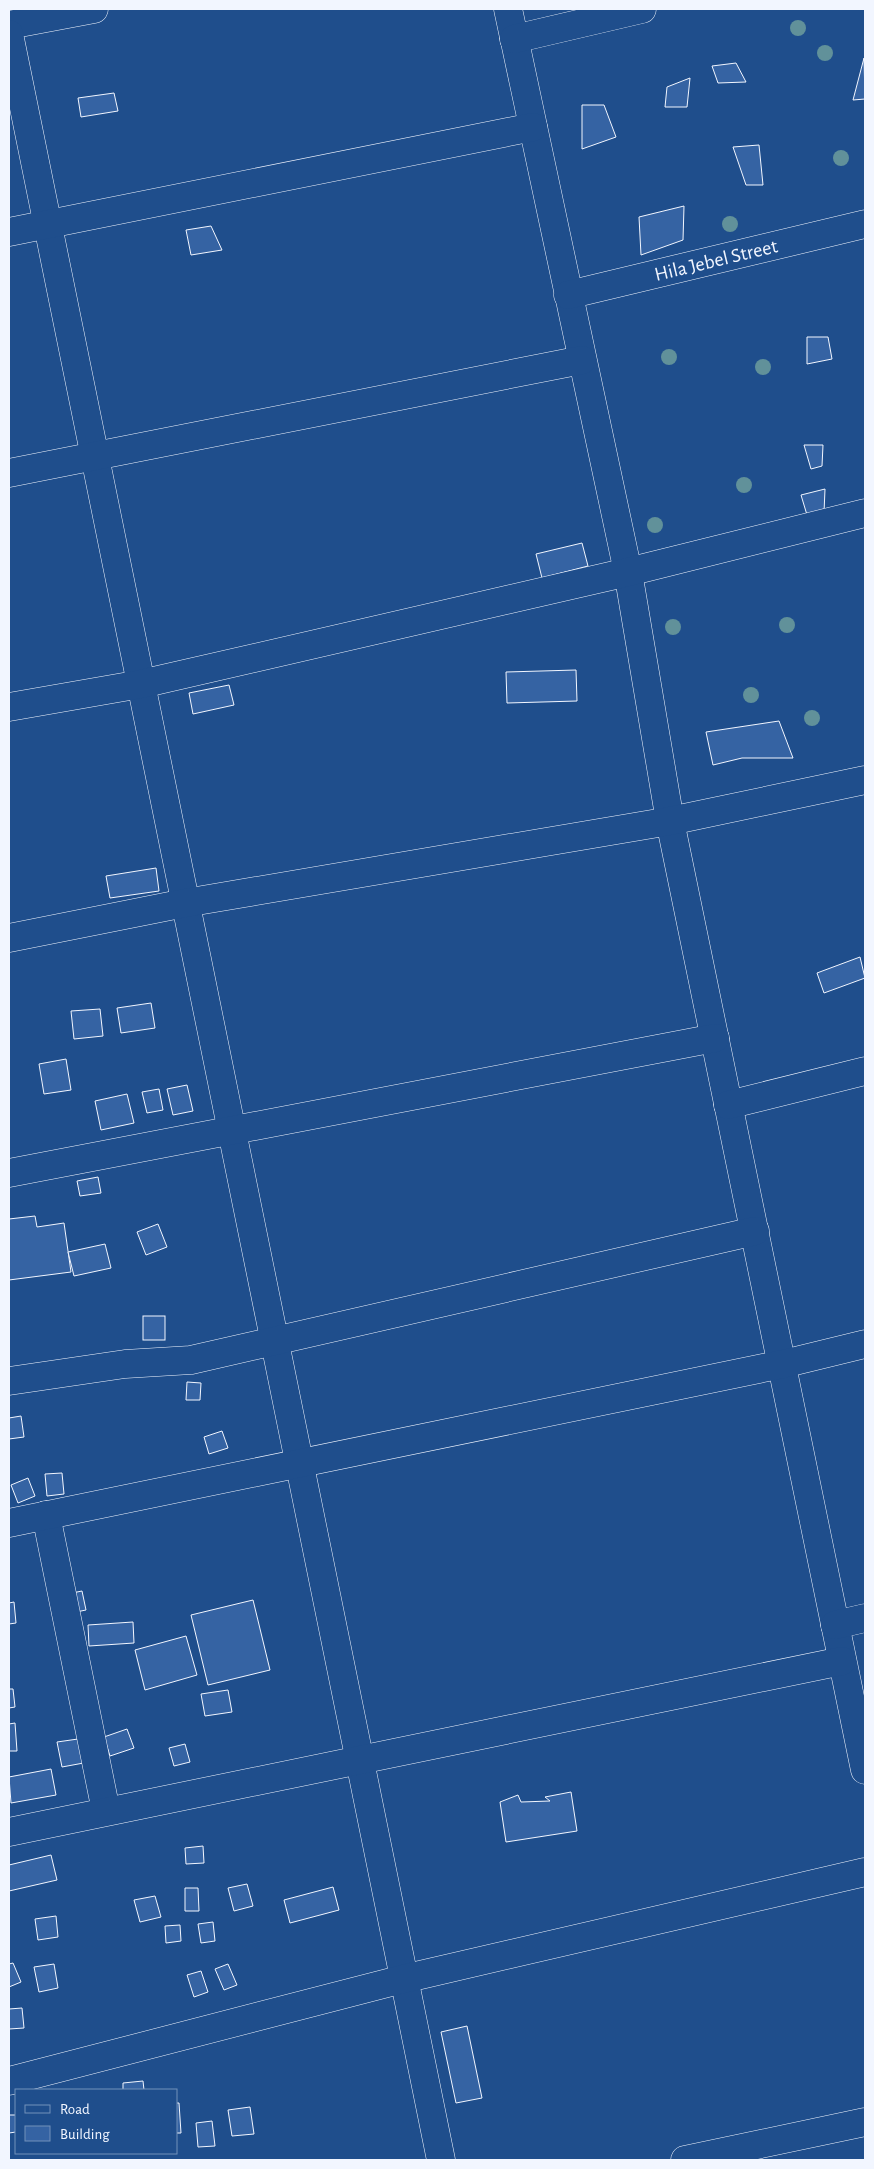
<svg xmlns="http://www.w3.org/2000/svg" width="874" height="2169" viewBox="0 0 874 2169" font-family="'Alegreya Sans',sans-serif">
  <style>
    .building { fill: #3563a3; stroke: #f2f6ff }
    .lines { fill: none; stroke-linecap: round; stroke-linejoin: round }
    .minor-casing { stroke: #f2f6ff; stroke-width: 29 }
    .minor { stroke: #1f4e8c; stroke-width: 28 }
    .tree { fill: #61919a }
    .labels { text-anchor: middle; stroke-width: 4; stroke-linejoin: round; paint-order: stroke }
    .street-label { font-size: 20px; fill: #f2f6ff; stroke: #1f4e8c }
  </style>
  <rect width="100%" height="100%" fill="#1f4e8c"/>
  <g class="building">
    <polygon points="864,58 865,99 853,100"/>
    <polygon points="736,63 746,82 718,83 712,66"/>
    <polygon points="690,78 687,107 665,107 667,87"/>
    <polygon points="114,93 118,111 81,117 78,98"/>
    <polygon points="582,105 604,105 616,137 582,149"/>
    <polygon points="759,145 763,185 746,185 733,147"/>
    <polygon points="684,206 683,240 641,255 639,217"/>
    <polygon points="211,226 222,250 191,255 186,230"/>
    <polygon points="807,337 828,337 832,359 807,364"/>
    <polygon points="804,445 823,445 822,466 811,469"/>
    <polygon points="825,489 824,513 807,515 801,495"/>
    <polygon points="582,543 588,566 542,578 536,554"/>
    <polygon points="576,670 577,701 507,703 506,672"/>
    <polygon points="229,685 234,705 193,714 189,693"/>
    <polygon points="779,721 793,758 742,758 713,765 706,732"/>
    <polygon points="156,868 159,891 110,898 106,876"/>
    <polygon points="860,957 865,978 824,993 817,973"/>
    <polygon points="151,1003 155,1028 121,1033 117,1008"/>
    <polygon points="100,1009 103,1036 74,1039 71,1011"/>
    <polygon points="66,1059 71,1090 44,1094 39,1064"/>
    <polygon points="187,1085 193,1111 173,1115 167,1089"/>
    <polygon points="159,1089 163,1110 147,1113 142,1092"/>
    <polygon points="127,1094 134,1123 101,1130 95,1101"/>
    <polygon points="98,1177 101,1193 80,1196 77,1181"/>
    <polygon points="35,1216 37,1227 64,1223 71,1272 9,1280 9,1219"/>
    <polygon points="158,1224 167,1247 146,1255 137,1232"/>
    <polygon points="105,1244 111,1268 74,1276 68,1252"/>
    <rect x="143" y="1316" width="22" height="24"/>
    <polygon points="187,1382 201,1383 200,1400 186,1400"/>
    <polygon points="21,1416 24,1437 9,1439 9,1418"/>
    <polygon points="222,1431 228,1448 209,1454 204,1437"/>
    <polygon points="62,1473 64,1494 47,1496 45,1474"/>
    <polygon points="28,1478 35,1496 18,1503 11,1485"/>
    <polygon points="82,1591 86,1610 71,1613 67,1594"/>
    <polygon points="253,1600 270,1670 208,1685 191,1615"/>
    <polygon points="14,1602 16,1623 9,1624 9,1603"/>
    <polygon points="133,1622 134,1643 89,1646 88,1625"/>
    <polygon points="186,1636 197,1675 145,1690 135,1650"/>
    <polygon points="9,1689 13,1689 15,1707 9,1708"/>
    <polygon points="228,1690 232,1712 205,1716 201,1694"/>
    <polygon points="15,1723 17,1751 9,1751 9,1724"/>
    <polygon points="127,1729 134,1748 110,1756 104,1737"/>
    <polygon points="85,1738 89,1762 62,1767 57,1742"/>
    <polygon points="185,1744 190,1762 174,1766 169,1748"/>
    <polygon points="51,1769 56,1795 11,1803 9,1777"/>
    <polygon points="571,1792 577,1831 506,1842 500,1802 518,1795 521,1802 550,1801 545,1797"/>
    <polygon points="203,1846 204,1863 186,1864 185,1848"/>
    <polygon points="51,1855 57,1880 9,1891 9,1865"/>
    <polygon points="247,1884 253,1906 234,1911 228,1888"/>
    <polygon points="333,1887 339,1910 290,1923 284,1900"/>
    <polygon points="185,1888 198,1888 199,1911 185,1911"/>
    <polygon points="155,1896 161,1917 140,1922 134,1900"/>
    <polygon points="56,1916 58,1937 38,1940 35,1919"/>
    <polygon points="213,1922 215,1941 201,1943 198,1924"/>
    <polygon points="180,1925 181,1941 166,1943 165,1926"/>
    <polygon points="13,1963 21,1982 9,1987 9,1964"/>
    <polygon points="54,1964 58,1988 39,1992 34,1967"/>
    <polygon points="228,1964 237,1985 224,1990 215,1969"/>
    <polygon points="201,1971 208,1992 194,1997 187,1975"/>
    <polygon points="22,2008 24,2028 9,2029 9,2009"/>
    <polygon points="467,2026 482,2098 456,2103 441,2032"/>
    <polygon points="143,2081 144,2090 123,2090 123,2083"/>
    <polygon points="176,2103 179,2103 181,2133 176,2133"/>
    <polygon points="250,2107 254,2134 232,2136 228,2110"/>
    <polygon points="9,2115 16,2115 16,2132 9,2133"/>
    <polygon points="212,2121 215,2146 198,2147 196,2123"/>
  </g>
  <g class="lines">
    <g class="minor-casing">
      <g id="minor">
        <polyline points="508,9 628,572 670,821 865,1770"/>
        <polyline points="9,25 94,9"/>
        <polyline points="9,34 441,2160"/>
        <polyline points="514,39 642,9"/>
        <polyline points="9,232 533,127"/>
        <path id="s1" d="M568 295 865 224"/>
        <polyline points="9,473 582,360"/>
        <polyline points="9,707 141,684 628,572 865,513"/>
        <polyline points="9,938 185,903 670,821 865,780"/>
        <polyline points="728,1105 865,1071"/>
        <polyline points="9,1173 715,1038"/>
        <polyline points="9,1381 125,1364 191,1360 755,1231"/>
        <polyline points="46,1515 106,1811"/>
        <polyline points="9,1523 783,1364 865,1344"/>
        <polyline points="835,1625 865,1618"/>
        <polyline points="9,1832 842,1661"/>
        <polyline points="9,2081 403,1979 865,1872"/>
        <polyline points="685,2160 865,2122"/>
      </g>
    </g>
    <use href="#minor" class="minor"/>
  </g>
  <g class="tree">
    <circle cx="798" cy="28" r="8"/>
    <circle cx="825" cy="53" r="8"/>
    <circle cx="841" cy="158" r="8"/>
    <circle cx="730" cy="224" r="8"/>
    <circle cx="669" cy="357" r="8"/>
    <circle cx="763" cy="367" r="8"/>
    <circle cx="744" cy="485" r="8"/>
    <circle cx="655" cy="525" r="8"/>
    <circle cx="787" cy="625" r="8"/>
    <circle cx="673" cy="627" r="8"/>
    <circle cx="751" cy="695" r="8"/>
    <circle cx="812" cy="718" r="8"/>
  </g>
  <g class="labels">
    <g class="street-label">
      <text dy="7" stroke="none"><textPath href="#s1" startOffset="152">Hila Jebel Street</textPath></text>
    </g>
  </g>
  <rect width="874" height="2169" fill="none" stroke="#f2f6ff" stroke-width="20"/>
  <rect x="15" y="2089" width="162" height="65" fill="#1f4e8c" stroke="#7391ba"/>
  <rect x="25" y="2105" width="25" height="8" fill="#1f4e8c" stroke="#7391ba"/>
  <text x="60" y="2114" font-size="15" fill="#f2f6ff">Road</text>
  <rect x="25" y="2126" width="25" height="15" fill="#3563a3" stroke="#7391ba"/>
  <text x="60" y="2139" font-size="15" fill="#f2f6ff">Building</text>
</svg>
